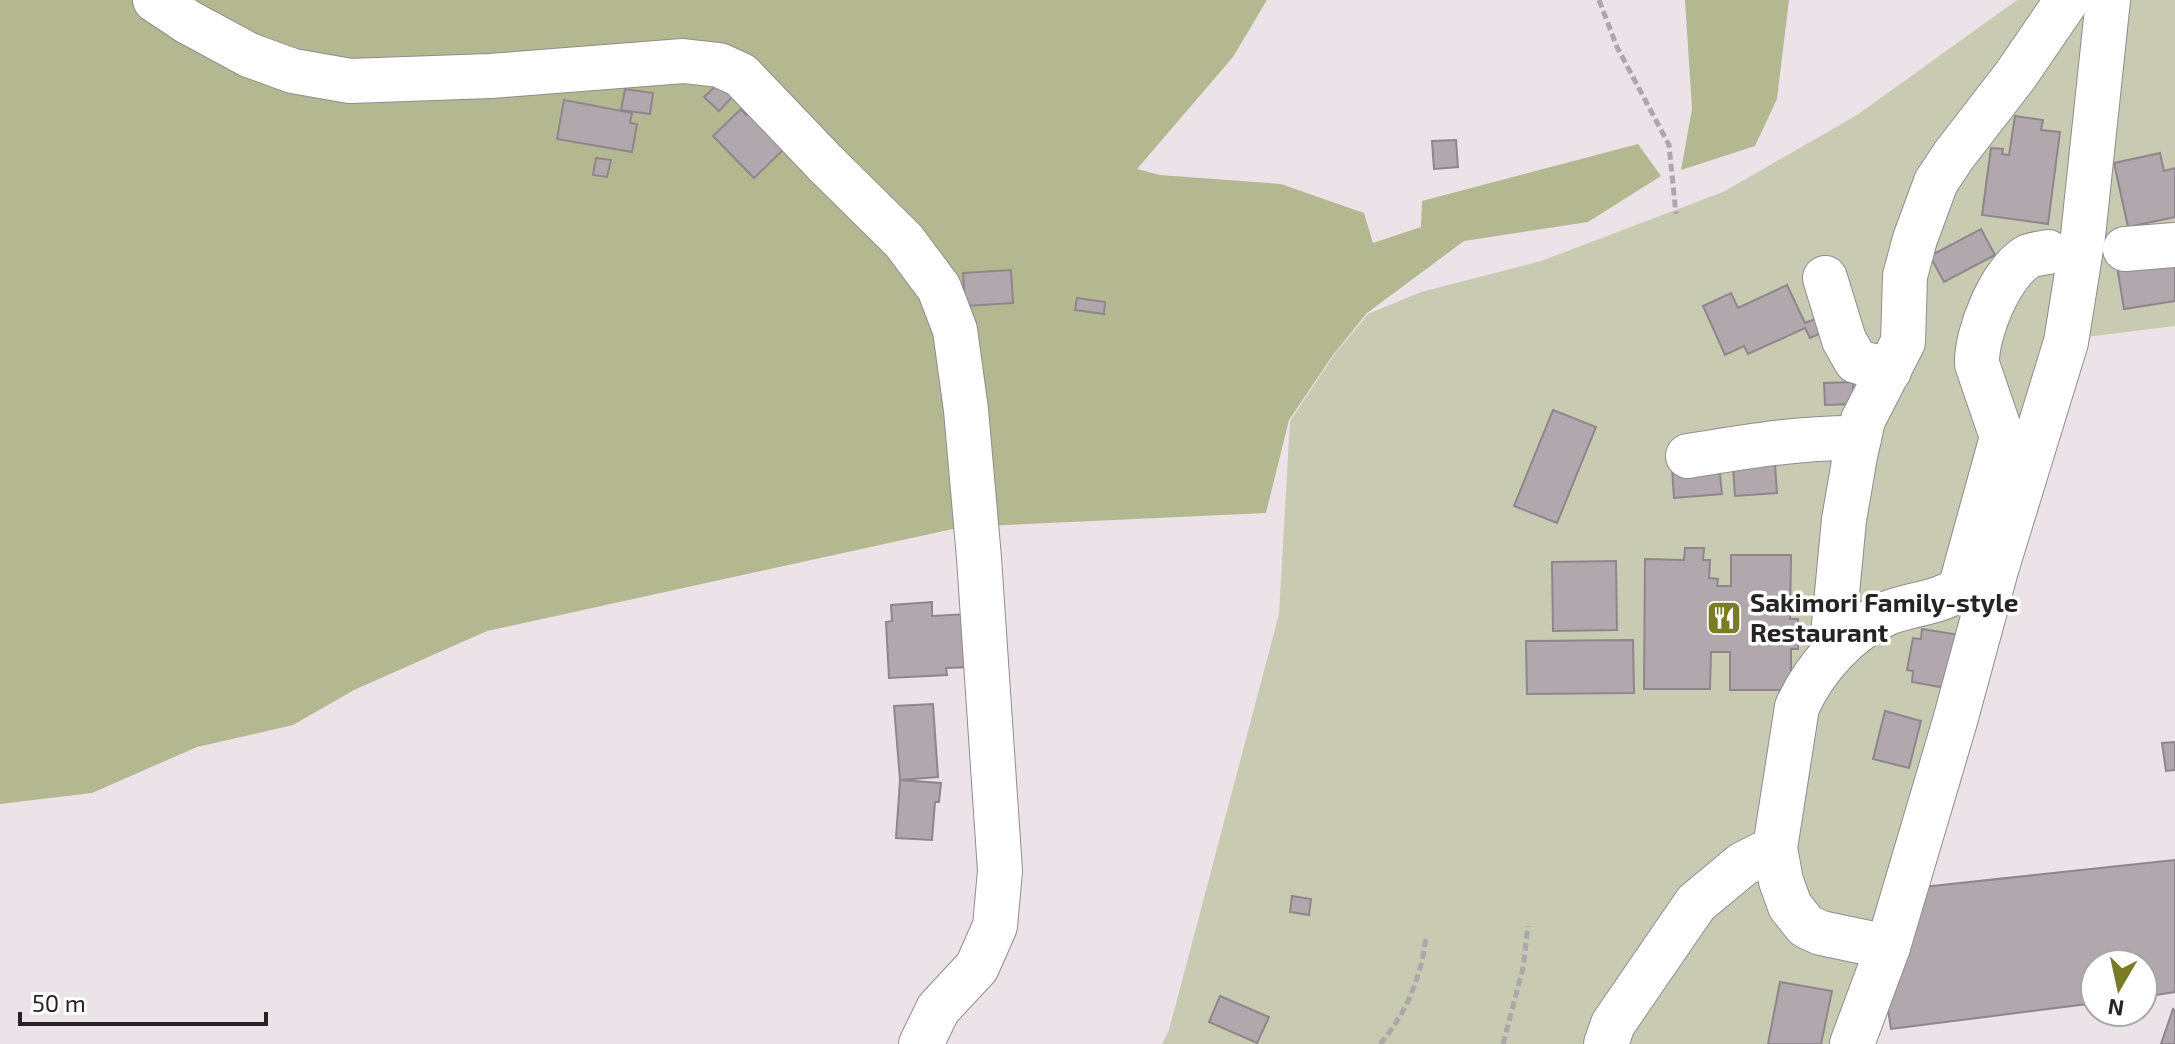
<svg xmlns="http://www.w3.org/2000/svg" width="2175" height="1044" viewBox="0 0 2175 1044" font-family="'Exo 2',sans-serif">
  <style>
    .green { fill: #c8cbb2 }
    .forest { fill: #b4b891 }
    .building { fill: #b0a8ad; stroke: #8e868c; stroke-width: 2 }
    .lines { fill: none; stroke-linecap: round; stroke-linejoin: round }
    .minor-casing { stroke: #928a90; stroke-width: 46 }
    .path { stroke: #ada6ab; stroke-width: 5; stroke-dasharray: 8 4; stroke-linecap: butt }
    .minor { stroke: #fff; stroke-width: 44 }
    .labels { text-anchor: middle; stroke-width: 7; stroke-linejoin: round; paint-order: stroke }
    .poi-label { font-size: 26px; font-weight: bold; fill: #262325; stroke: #fff; text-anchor: start }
  </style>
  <rect width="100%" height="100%" fill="#ece3e9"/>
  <polygon class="green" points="2017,0 2175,0 2175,326 2054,341 1841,1044 1162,1044 1169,1030 1279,614 1290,421 1334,355 1368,314 1421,292 1541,261 1723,192 1857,115"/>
  <g class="forest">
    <polygon points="0,0 1267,0 1233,57 1137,169 1160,175 1281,184 1364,213 1373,243 1421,227 1422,201 1638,144 1661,176 1588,222 1464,241 1367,313 1333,355 1289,420 1266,513 962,527 487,631 354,690 293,725 197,747 92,793 0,804"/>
    <polygon points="1685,0 1789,0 1777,99 1755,146 1681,170 1692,109"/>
  </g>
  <g class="building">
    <polygon points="719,83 733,96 719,111 704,97"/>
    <polygon points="625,89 653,93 650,114 621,110"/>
    <polygon points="564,100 632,113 630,123 637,124 632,152 557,139"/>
    <polygon points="741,109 746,115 751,110 783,150 754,178 713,136"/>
    <polygon points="2015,116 2043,120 2041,130 2060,132 2048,224 1982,215 1991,148 2003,149 2002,154 2009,155"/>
    <polygon points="1456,140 1458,167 1434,169 1432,141"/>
    <polygon points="2160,153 2164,171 2175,168 2175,217 2128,227 2114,163"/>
    <polygon points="596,158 611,160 607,177 593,175"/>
    <polygon points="1981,229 1995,255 1944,282 1930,256"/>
    <polygon points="2175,256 2175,301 2124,309 2117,266"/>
    <polygon points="1011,270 1013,303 965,306 963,273"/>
    <polygon points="1787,285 1805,323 1822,316 1828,330 1810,338 1805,328 1748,354 1744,346 1725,355 1703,306 1731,293 1738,308"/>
    <polygon points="1077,298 1105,302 1104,314 1075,310"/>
    <polygon points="1853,382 1854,404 1825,405 1824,383"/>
    <polygon points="1553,410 1596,427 1557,523 1514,506"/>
    <polygon points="1719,464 1722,494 1674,498 1672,468"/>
    <polygon points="1775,464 1777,493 1735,496 1733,467"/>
    <polygon points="1685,548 1704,548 1703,560 1710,560 1709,578 1718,579 1717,586 1731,586 1731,555 1791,555 1790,619 1798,619 1798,649 1791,649 1791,690 1730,690 1730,652 1711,652 1710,689 1644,689 1645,559 1684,560"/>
    <polygon points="1616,561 1617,630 1553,631 1552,562"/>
    <polygon points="932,602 932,616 968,614 971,667 946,668 947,675 889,678 886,622 892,621 891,605"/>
    <polygon points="1922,629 1960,635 1951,689 1912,682 1913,671 1907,670 1913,638 1921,639"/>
    <polygon points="1633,640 1634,693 1527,694 1526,641"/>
    <polygon points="933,704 938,777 900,780 894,706"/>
    <polygon points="1885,711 1921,721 1909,768 1873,759"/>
    <polygon points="2175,742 2175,770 2166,771 2162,743"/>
    <polygon points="900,780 941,783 939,802 935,802 932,840 896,838"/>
    <polygon points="2175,860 2175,992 2143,997 2143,964 2095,964 2095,1003 1891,1029 1886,996 1914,888"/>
    <polygon points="1292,896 1311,899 1309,915 1290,912"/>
    <polygon points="1780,982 1832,991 1821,1044 1768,1044"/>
    <polygon points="1220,996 1269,1017 1257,1043 1209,1022"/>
    <polygon points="2173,1009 2175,1010 2175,1044 2161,1044"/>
  </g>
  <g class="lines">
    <g class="minor-casing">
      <g id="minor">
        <polyline points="155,0 188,22 249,55 293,71 350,81 490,76 683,61 719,65 741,75 825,163 904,241 939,288 955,330 966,410 979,558 1000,871 995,926 977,967 938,1009 921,1044"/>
        <polyline points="2125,249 2175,245"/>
        <polyline points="1825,278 1844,340 1856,361 1889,371"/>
        <path d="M1688 456C1744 447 1801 437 1859 438"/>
        <polyline points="1840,646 1834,624 1844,520 1855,456 1863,420 1903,342 1905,276 1915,239 1936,182 1954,155 2015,76 2067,0"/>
        <path d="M1888 947 1821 933 1806 926 1790 906 1781 881 1775 848 1797 707C1814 669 1849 629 1888 613 1911 604 1938 603 1960 589L2002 437 1977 364C1976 333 2001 271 2029 256 2035 254 2042 253 2048 252"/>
        <polyline points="1606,1044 1613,1024 1696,903 1743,864 1775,848"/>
        <polyline points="1852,1044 1888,947 1955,721 1996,570 2066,342 2083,236 2108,0"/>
      </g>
    </g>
    <g class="path">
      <polyline points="1599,0 1617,47 1669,145 1676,214"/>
      <path d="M1380 1044C1406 1014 1421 977 1426 938"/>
      <polyline points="1503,1044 1523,968 1528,926"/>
    </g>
    <use href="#minor" class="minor"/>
  </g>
  <defs>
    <g id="restaurant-square" transform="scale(1.8)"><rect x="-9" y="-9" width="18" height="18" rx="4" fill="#787c25" stroke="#fff"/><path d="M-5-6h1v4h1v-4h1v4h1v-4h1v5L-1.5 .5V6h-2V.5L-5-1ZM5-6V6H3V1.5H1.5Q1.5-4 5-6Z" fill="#fff"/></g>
  </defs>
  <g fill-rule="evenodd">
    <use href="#restaurant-square" x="1724" y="618"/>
  </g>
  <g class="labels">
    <g class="poi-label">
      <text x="1750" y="612">Sakimori Family-style<tspan x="1750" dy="30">Restaurant</tspan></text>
    </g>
  </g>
  <g transform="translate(2119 988) rotate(189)"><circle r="38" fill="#ffffff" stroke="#a8a7a8" stroke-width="2"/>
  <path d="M0-6L14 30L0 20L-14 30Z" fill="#787c25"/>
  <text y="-12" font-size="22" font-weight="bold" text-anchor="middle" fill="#262325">N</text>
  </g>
  <path d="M20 1012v12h246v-12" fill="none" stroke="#262325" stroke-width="4"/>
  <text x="32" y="1012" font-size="24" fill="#262325" stroke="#ffffff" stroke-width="6" paint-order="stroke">50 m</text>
</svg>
